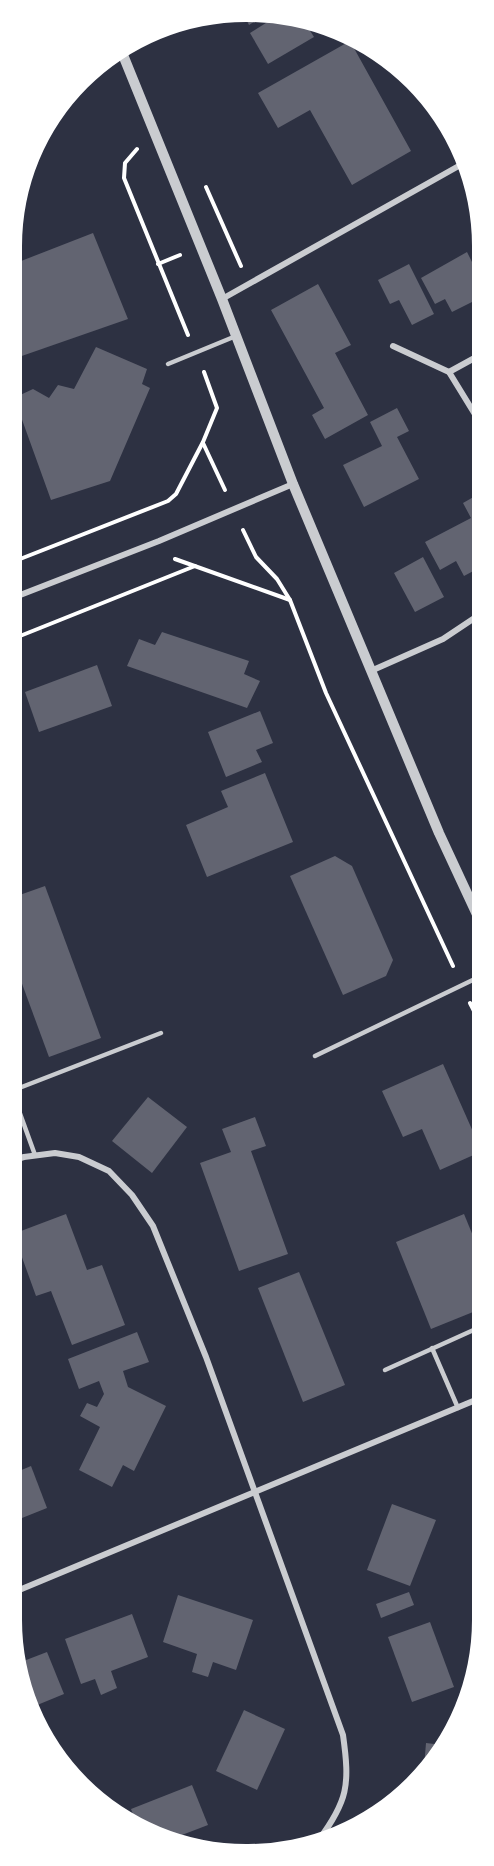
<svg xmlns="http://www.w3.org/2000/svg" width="494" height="1866" viewBox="0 0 494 1866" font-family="Figtree,sans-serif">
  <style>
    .building { fill: #626471 }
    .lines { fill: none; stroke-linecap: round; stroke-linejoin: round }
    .path { stroke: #fff; stroke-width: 4 }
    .service { stroke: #caccd0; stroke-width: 4.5 }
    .minor { stroke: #caccd0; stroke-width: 6 }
    .tertiary { stroke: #caccd0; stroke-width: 10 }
  </style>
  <rect width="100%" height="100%" fill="#2d3142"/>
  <g class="building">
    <polygon points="263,16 249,25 245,17"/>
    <polygon points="277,16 293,16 304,21 314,37 268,64 250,33"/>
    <polygon points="350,41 411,151 352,185 310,110 278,128 258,93"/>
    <polygon points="93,233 128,319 16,358 16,263"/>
    <polygon points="467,252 480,278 480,298 452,312 445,299 435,304 421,278"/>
    <polygon points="409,264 434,314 412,325 399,300 390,304 378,280"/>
    <polygon points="318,284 351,345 335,353 368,415 325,439 312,415 324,408 271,310"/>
    <polygon points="96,347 147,369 142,384 150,388 110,481 51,500 16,403 16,397 33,389 49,398 58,385 74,389"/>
    <polygon points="397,408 409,431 397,437 419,479 364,507 343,465 382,446 370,422"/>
    <polygon points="477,495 480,500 479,568 464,576 456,561 440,570 425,542 471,518 463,503"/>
    <polygon points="423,557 444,597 415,612 394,573"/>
    <polygon points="162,632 249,661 244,674 260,681 247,708 127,666 139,639 155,645"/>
    <polygon points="97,665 112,706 39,732 25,692"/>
    <polygon points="260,711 273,743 256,750 262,762 226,777 208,732"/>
    <polygon points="265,773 293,842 207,877 186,825 228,807 221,791"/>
    <polygon points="335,856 352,866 393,960 386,976 343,995 290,876"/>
    <polygon points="45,886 101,1038 49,1057 14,962 14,897"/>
    <polygon points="443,1064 478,1143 478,1153 440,1170 422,1129 403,1137 382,1091"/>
    <polygon points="148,1097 187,1127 152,1173 112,1141"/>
    <polygon points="255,1117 266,1146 251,1151 288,1254 239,1271 200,1163 231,1152 222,1129"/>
    <polygon points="66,1214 87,1270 102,1265 125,1325 72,1345 51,1291 36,1296 19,1249 13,1251 13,1234"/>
    <polygon points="464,1214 478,1248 478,1310 431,1329 396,1242"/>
    <polygon points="299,1272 345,1385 303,1402 258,1288"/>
    <polygon points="137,1332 149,1362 123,1371 128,1387 166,1406 134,1471 123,1465 112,1487 79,1470 100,1427 80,1416 87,1403 97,1407 104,1394 99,1381 79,1389 68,1359"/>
    <polygon points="31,1466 47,1508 12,1522 12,1474"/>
    <polygon points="392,1504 436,1520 410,1586 367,1570"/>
    <polygon points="409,1592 414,1605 381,1618 376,1604"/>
    <polygon points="178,1595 253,1620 236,1670 213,1662 208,1677 192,1672 197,1654 163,1642"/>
    <polygon points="132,1614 148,1657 111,1671 117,1688 101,1695 95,1679 81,1684 65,1639"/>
    <polygon points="430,1622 454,1687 412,1702 388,1637"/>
    <polygon points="47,1652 64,1694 30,1708 21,1662"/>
    <polygon points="244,1710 285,1729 257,1790 216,1771"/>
    <polygon points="426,1743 443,1745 424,1767"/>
    <polygon points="192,1785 208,1825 174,1838 143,1830 137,1825 131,1809"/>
  </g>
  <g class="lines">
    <g class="path">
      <polyline points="137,149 125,163 124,178 188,335"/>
      <polyline points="206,187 241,266"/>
      <polyline points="158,264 180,255"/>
      <polyline points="203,443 225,490"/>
      <polyline points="243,530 256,557 277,579 290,600"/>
      <polyline points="175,559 290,600 326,693 453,966"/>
      <polyline points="15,561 168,501 176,494 203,442 217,408 204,372"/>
      <polyline points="15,638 195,566"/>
      <polyline points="470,1003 479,1021"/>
    </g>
    <g class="service">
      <polyline points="168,364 236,336"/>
      <polyline points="315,1056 479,977"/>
      <polyline points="14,1090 161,1033"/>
      <polyline points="14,1097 35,1155"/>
      <polyline points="432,1348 458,1408"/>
      <polyline points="385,1370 478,1328"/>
    </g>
    <g class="minor">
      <polyline points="222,299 464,163"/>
      <polyline points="393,346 449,372 476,416"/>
      <polyline points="449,372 480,355"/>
      <polyline points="15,597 159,541 293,484"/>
      <polyline points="373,670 443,639 479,615"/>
      <path d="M13 1160 24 1157 55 1153 79 1157 109 1171 132 1195 153 1226 206 1357 343 1735C350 1785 348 1801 318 1841"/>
      <polyline points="12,1593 478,1399"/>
    </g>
    <polyline class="tertiary" points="121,50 222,299 293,484 439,833 479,919"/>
  </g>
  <path d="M0 0H494V1866H0ZM246 22H248A224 224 0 0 1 472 246V1620A224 224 0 0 1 248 1844H246A224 224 0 0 1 22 1620V246A224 224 0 0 1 246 22Z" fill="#fff" fill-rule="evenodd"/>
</svg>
